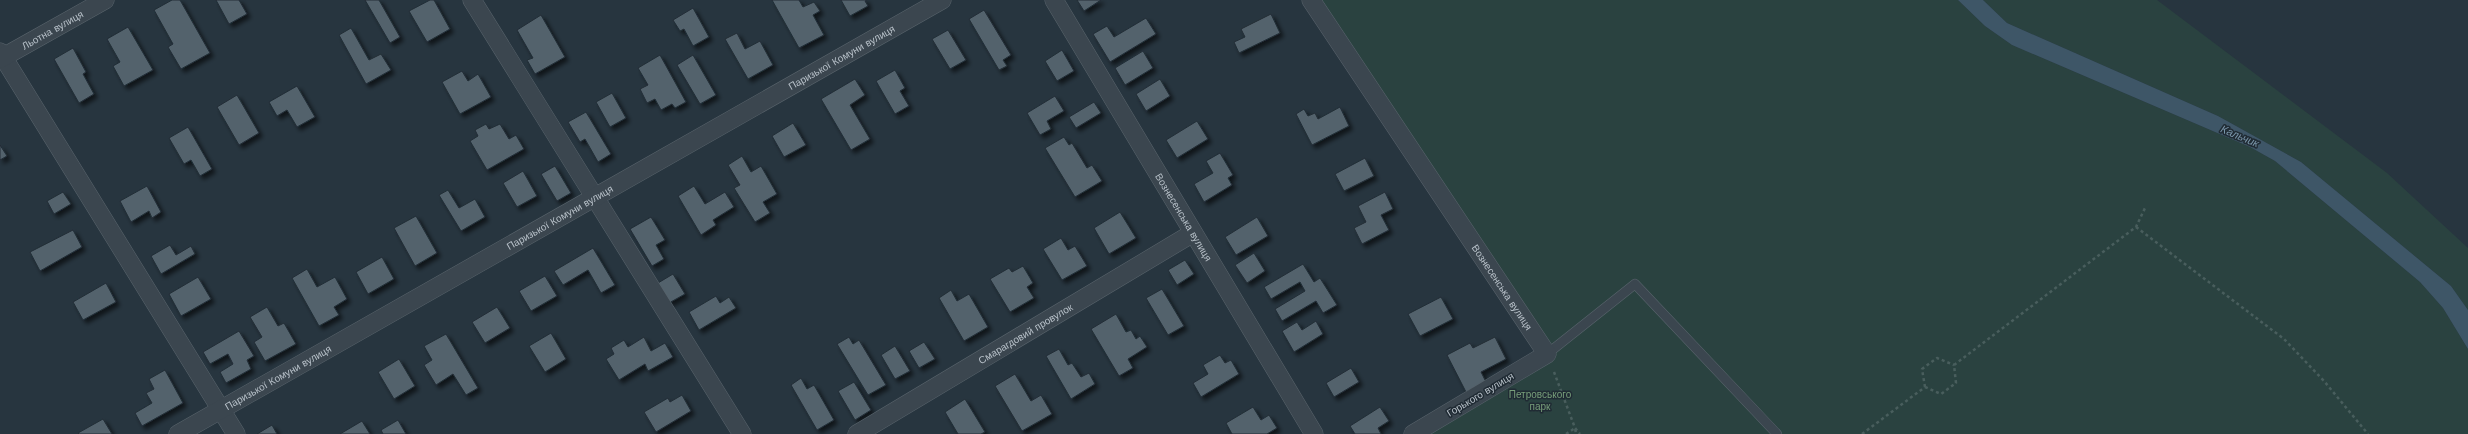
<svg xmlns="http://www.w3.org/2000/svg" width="2468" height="434" viewBox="0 0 2468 434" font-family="'Work Sans',sans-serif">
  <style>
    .green { fill: #2a4240 }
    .water { fill: #3e5667 }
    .building { fill: #52626c; stroke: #222d36; filter: url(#shadow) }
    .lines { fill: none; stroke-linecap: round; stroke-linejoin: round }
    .service-casing { stroke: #59646c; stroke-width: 10 }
    .minor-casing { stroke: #59646c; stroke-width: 19 }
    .path { stroke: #495e5d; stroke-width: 2.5; stroke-dasharray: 3 3; stroke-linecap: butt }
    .service { stroke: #3b464f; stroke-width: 9 }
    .minor { stroke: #3b464f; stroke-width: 18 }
    .labels { text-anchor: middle; stroke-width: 3; stroke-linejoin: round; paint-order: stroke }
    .street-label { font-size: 10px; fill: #b8c1c9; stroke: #202b34 }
    .park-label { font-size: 10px; fill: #779e7a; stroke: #202b34 }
    .water-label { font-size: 11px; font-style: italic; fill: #7a96aa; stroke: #202b34 }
  </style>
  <defs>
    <filter id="shadow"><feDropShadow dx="3.5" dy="3.5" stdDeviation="2" flood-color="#0009"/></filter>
  </defs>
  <rect width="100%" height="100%" fill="#27353f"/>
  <g class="green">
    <polygon points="1311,0 1958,0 1985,26 2012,45 2250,147 2275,161 2420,282 2443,308 2468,349 2468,434 1415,434 1547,355"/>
    <polygon points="1983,0 2157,0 2387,173 2468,248 2468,310 2451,286 2301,162 2218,116 2007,23"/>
  </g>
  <polygon class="water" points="1958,0 1983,0 2007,23 2218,116 2301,162 2451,286 2468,310 2468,349 2443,308 2420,282 2275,161 2250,147 2012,45 1985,26"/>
  <g class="building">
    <polygon points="172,0 180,0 210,53 181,69 168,47 173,44 154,10"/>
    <polygon points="216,0 239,0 247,14 229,24"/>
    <polygon points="365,0 379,0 400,37 390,43"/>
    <polygon points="430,0 434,0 450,29 427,42 409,11"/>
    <polygon points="772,0 799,0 803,7 814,2 820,11 813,15 824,35 799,48"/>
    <polygon points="841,0 867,0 865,1 868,6 850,16"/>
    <polygon points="1077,0 1101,0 1084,11"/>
    <polygon points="693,8 709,37 693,46 684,29 680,31 673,20"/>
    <polygon points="984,10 1011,55 1003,60 1007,66 999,70 969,19"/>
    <polygon points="1271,14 1280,33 1239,53 1234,42 1245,37 1241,29"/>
    <polygon points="541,15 565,57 535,74 527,60 533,58 517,30"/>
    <polygon points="1146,18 1156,34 1110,62 1093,34 1107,26 1114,37"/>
    <polygon points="128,27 153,70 124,86 113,66 120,62 107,39"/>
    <polygon points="351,28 369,60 381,54 391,70 366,84 339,35"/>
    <polygon points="948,30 966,60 950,69 932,39"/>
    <polygon points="737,33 745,49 760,41 773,65 748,79 725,39"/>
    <polygon points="73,48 86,72 83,74 94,94 79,103 54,59"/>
    <polygon points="1062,50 1074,71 1057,81 1045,61"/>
    <polygon points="1143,51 1153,68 1125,85 1115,68"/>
    <polygon points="660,55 686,102 675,108 672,104 661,110 655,99 647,103 640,89 648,85 638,68"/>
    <polygon points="693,55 716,95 700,104 677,65"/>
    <polygon points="895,70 905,88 900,91 909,106 895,114 876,81"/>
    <polygon points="462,71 468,81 478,74 491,97 460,114 442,82"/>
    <polygon points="855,79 865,95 850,105 870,139 851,150 821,99"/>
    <polygon points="1160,79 1170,96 1146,111 1136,94"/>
    <polygon points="297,86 315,117 297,127 287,110 277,116 269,102"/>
    <polygon points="612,93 626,118 610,127 596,102"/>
    <polygon points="237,95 259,133 239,145 217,107"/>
    <polygon points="1055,96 1064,111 1047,121 1051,129 1040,135 1027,113"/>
    <polygon points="1094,102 1101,113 1076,128 1069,117"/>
    <polygon points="1340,107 1349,126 1312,145 1296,114 1304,109 1308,116 1315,113 1318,119"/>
    <polygon points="586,112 611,154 598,162 585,139 580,142 568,122"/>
    <polygon points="1197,121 1208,139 1177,158 1166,140"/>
    <polygon points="793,123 806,145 784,157 772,136"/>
    <polygon points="486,124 489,129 500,124 509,139 516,135 524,149 487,170 470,141 478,136 475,130"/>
    <polygon points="188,127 212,169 200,176 191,160 184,164 169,138"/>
    <polygon points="1064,137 1069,145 1072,143 1087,168 1092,165 1102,181 1075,197 1045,148"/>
    <polygon points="0,145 7,156 0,160"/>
    <polygon points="1220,153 1233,175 1228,178 1232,185 1204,202 1194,184 1213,173 1206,161"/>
    <polygon points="742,156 751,172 761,166 777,194 763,202 770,213 755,222 734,188 740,185 728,165"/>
    <polygon points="1365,158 1374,176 1344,191 1335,174"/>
    <polygon points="555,166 571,193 557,201 541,174"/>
    <polygon points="523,171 537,196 517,207 503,183"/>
    <polygon points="147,186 161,212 152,218 149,211 131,222 120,201"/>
    <polygon points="694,186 705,204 725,192 734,207 713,220 716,225 701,235 678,196"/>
    <polygon points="448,190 459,208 475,199 485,217 461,231 439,195"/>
    <polygon points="63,192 71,204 54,214 47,201"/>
    <polygon points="1385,192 1393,209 1381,215 1389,230 1362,244 1354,228 1366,222 1358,206"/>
    <polygon points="1120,212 1136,238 1109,254 1094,228"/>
    <polygon points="416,216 437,253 415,266 394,228"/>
    <polygon points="651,217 665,240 656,245 664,259 652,266 630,229"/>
    <polygon points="1257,217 1268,236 1236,255 1225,237"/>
    <polygon points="73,230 82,247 40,271 30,252"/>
    <polygon points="1061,238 1068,250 1075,246 1087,266 1062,280 1043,249"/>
    <polygon points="170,245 176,255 191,246 195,254 161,274 151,256"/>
    <polygon points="593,248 615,285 601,293 588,270 563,285 554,271"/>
    <polygon points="1254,253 1265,271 1247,283 1235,265"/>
    <polygon points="382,257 394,279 368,294 356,272"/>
    <polygon points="1185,260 1194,274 1177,285 1168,270"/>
    <polygon points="1303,264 1314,282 1320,278 1337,305 1323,313 1316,301 1282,321 1275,309 1305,291 1300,282 1271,299 1264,287"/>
    <polygon points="1023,266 1033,283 1027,287 1034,298 1010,312 990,279 1009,268 1012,272"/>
    <polygon points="307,269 317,287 335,277 347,299 334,307 339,315 319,326 292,278"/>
    <polygon points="673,274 685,294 669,303 658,283"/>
    <polygon points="545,276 557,296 531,311 519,291"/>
    <polygon points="198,277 211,299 181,316 169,294"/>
    <polygon points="106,283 116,302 83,320 73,302"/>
    <polygon points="1162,289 1184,326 1168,335 1146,298"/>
    <polygon points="951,290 957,301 969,294 988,327 964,341 939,298"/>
    <polygon points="716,296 720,303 729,297 736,308 699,330 689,312"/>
    <polygon points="1441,297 1453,319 1420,336 1408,314"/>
    <polygon points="267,307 278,326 284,323 296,344 265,361 254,342 262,337 250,317"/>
    <polygon points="497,307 510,328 485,343 472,322"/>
    <polygon points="1116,314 1126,332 1131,330 1136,339 1140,336 1147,347 1128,359 1133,368 1119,376 1091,329"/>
    <polygon points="1316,321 1323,334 1294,352 1282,331 1297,322 1302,330"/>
    <polygon points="239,331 254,356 247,360 251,369 226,383 220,372 233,364 228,354 210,364 203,352"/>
    <polygon points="551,333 566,359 545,372 529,346"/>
    <polygon points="446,334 478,388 466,395 453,374 436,385 424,365 432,360 424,346"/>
    <polygon points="644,337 651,351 665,343 673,357 648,371 645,364 619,380 606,359 614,354 611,348 624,340 628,347"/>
    <polygon points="849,337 853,344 859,340 886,385 868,395 837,344"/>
    <polygon points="1495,337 1506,359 1481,372 1486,382 1466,392 1447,355 1470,343 1473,348"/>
    <polygon points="924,342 935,359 919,368 909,351"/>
    <polygon points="895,346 910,371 895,379 881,355"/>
    <polygon points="1059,349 1068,365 1072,363 1081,377 1089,373 1095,384 1071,399 1046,356"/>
    <polygon points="1220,355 1225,363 1231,360 1239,374 1201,397 1193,383 1208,374 1203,365"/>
    <polygon points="399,359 415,386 394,399 378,372"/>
    <polygon points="1351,368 1359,382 1334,397 1326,383"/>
    <polygon points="165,370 183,403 142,426 135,413 152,403 146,393 154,389 149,379"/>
    <polygon points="1015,374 1031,401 1041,395 1052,414 1022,431 995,386"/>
    <polygon points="801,378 807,389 814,385 834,420 817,430 791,385"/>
    <polygon points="854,382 871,410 855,420 838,391"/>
    <polygon points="682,395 691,411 656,432 644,412 668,398 670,402"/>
    <polygon points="965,399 985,432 981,434 958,434 945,412"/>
    <polygon points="1253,407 1261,420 1269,415 1277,428 1267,434 1232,434 1226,423"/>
    <polygon points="1380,407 1389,421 1378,428 1381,434 1355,434 1350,426"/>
    <polygon points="103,419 112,434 79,434 78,433"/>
    <polygon points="398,420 406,434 383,434 381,430"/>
    <polygon points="362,421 370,434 340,434"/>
    <polygon points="272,425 277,434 257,434"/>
  </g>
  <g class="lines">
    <g class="service-casing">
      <polyline id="service" points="1547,354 1635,284 1777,434"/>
    </g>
    <g class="minor-casing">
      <g id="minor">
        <polyline points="472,0 742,434"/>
        <path id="s1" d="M1054 0 1314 434"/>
        <path id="s2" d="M1311 0 1547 354 1413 434"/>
        <polyline points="0,52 236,434"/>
        <path id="s3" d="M0 59 105 0"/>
        <path id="s4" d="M178 434 942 0"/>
        <path id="s5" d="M857 434 1193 233"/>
      </g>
    </g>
    <g class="path">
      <polyline points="2136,227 2284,339 2324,381 2368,434"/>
      <polyline points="1954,365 2136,227 2145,208"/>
      <polyline points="1554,372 1575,428 1580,434"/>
      <polyline points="1925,387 1941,394 1956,383 1954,365"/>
      <polyline points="1925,387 1922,369 1937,358 1954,365"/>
      <polyline points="1566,434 1575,428 1576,434"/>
      <polyline points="1862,434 1925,387"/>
    </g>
    <use href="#service" class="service"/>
    <use href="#minor" class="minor"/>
  </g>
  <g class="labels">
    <g class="street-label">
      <text dy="4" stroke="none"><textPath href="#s3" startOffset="60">Льотна вулиця</textPath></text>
      <text dy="4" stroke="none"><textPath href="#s4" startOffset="763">Паризької Комуни вулиця</textPath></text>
      <text dy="4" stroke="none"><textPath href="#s4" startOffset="439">Паризької Комуни вулиця</textPath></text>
      <text dy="4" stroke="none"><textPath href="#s1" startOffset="253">Вознесенська вулиця</textPath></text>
      <text dy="4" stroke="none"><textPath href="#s2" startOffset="345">Вознесенська вулиця</textPath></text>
      <text dy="4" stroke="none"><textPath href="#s5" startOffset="196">Смарагдовий провулок</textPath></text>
      <text dy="4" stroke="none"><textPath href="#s4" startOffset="115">Паризької Комуни вулиця</textPath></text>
      <text transform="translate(1480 394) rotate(-31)" y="4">Горького вулиця</text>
    </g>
    <g class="park-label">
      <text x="1540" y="398">Петровського<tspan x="1540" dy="12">парк</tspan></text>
    </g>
    <g class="water-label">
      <text transform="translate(2240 136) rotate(23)" y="4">Кальчик</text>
    </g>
  </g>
</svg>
